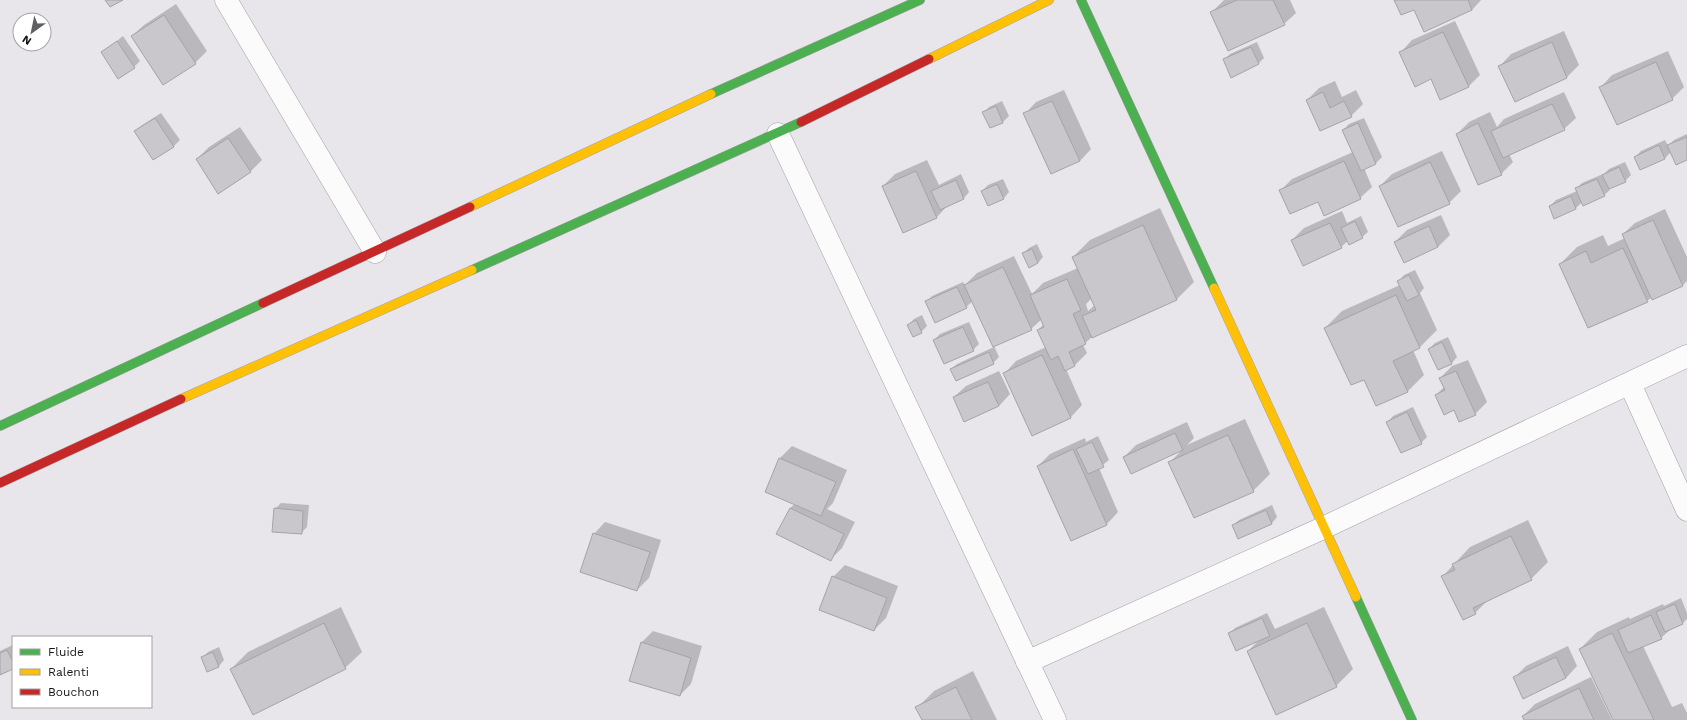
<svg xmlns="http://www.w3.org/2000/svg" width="1687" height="720" viewBox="0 0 1687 720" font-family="'Work Sans',sans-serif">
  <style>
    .shadow { fill: #0003; fill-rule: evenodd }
    .building { fill: #c9c7cb; stroke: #a5a3a7 }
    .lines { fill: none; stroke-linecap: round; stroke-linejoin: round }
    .street-casing { stroke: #a4a1a6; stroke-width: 23 }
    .fast-casing { stroke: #a4a1a6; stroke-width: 10 }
    .slow-casing { stroke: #a4a1a6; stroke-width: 10 }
    .jam-casing { stroke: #a4a1a6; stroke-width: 10 }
    .street { stroke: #fcfbfc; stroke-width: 22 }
    .fast { stroke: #4caf50; stroke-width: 9 }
    .slow { stroke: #ffc107; stroke-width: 9 }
    .jam { stroke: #c62828; stroke-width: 9 }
  </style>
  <rect width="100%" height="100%" fill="#e9e6eb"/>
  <g class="shadow">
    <polygon points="1224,0 1290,0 1296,13 1284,24 1212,12"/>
    <polygon points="1395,0 1481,0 1472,10 1414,9"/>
    <polygon points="176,4 207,51 195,63 132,36 144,25"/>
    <polygon points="1455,21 1480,75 1468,87 1432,78 1401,52 1412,40"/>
    <polygon points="1564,31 1579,65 1567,77 1515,100 1500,66 1511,54"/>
    <polygon points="123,36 140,61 134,67 102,53"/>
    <polygon points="1257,42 1264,58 1258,64 1224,60 1230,54"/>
    <polygon points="1668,51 1684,87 1672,99 1601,87 1612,75"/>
    <polygon points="1335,81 1342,97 1356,90 1363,104 1351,116 1307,100 1319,88"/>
    <polygon points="1064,90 1091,149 1080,161 1025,114 1036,102"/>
    <polygon points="1564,92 1576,118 1564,129 1509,154 1513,162 1501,174 1457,134 1469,122 1490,112 1497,127 1504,119"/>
    <polygon points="1002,101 1009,116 1003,122 990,127 984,113 989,107"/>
    <polygon points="161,113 180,140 174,146 154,159 136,131 141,126"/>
    <polygon points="1364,118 1382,157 1376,163 1364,168 1372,187 1360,198 1318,200 1280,191 1292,179 1353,152 1343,130 1349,124"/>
    <polygon points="240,127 262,160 250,172 197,159 209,147"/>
    <polygon points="1687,134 1687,158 1671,152 1665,158 1640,169 1635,157 1641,151 1665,140 1668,146 1674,140"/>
    <polygon points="1442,151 1461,191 1449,203 1380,186 1392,174"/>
    <polygon points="927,160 939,185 961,174 969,192 964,198 948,205 937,217 903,232 883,186 895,174"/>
    <polygon points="1625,162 1631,175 1625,181 1609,188 1610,190 1604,195 1582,202 1576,208 1555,217 1550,206 1556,200 1577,191 1576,189 1582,183 1603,174 1603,175 1609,169"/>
    <polygon points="1003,179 1009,192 1004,198 988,205 982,191 988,185"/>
    <path d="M1160 208 1194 282 1177 299 1092 337 1083 345 1087 353 1075 365 1066 369 1082 405 1071 417 1005 373 1016 361 1046 347 1038 330 1044 324 1042 319 1031 329 994 346 999 357 993 363 951 369 957 364 994 347 973 301 966 307 926 302 932 296 963 282 965 285 977 273 1014 256 1032 294 1043 283 1078 268 1073 257 1090 240ZM1092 298 1095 305 1088 311 1086 304Z"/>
    <polygon points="1665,209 1687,257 1687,281 1683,285 1652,299 1652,297 1647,301 1560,264 1577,247 1603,235 1608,246 1625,238 1623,234 1635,223"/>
    <polygon points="1342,211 1347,223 1361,216 1368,232 1362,237 1348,241 1341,247 1292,240 1304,228"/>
    <polygon points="1441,215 1450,235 1438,247 1395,242 1407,230"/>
    <polygon points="1037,244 1043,257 1038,263 1023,254 1029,248"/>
    <polygon points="1415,270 1424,288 1420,293 1437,330 1420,347 1413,350 1424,375 1407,392 1364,378 1325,328 1342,311 1400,285 1399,281 1404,275"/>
    <polygon points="922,315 927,326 921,332 908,325 914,319"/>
    <polygon points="969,322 979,344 973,350 934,340 940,334"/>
    <polygon points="1448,337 1457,357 1452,363 1438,369 1429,349 1435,343"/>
    <polygon points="1468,360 1487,402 1475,414 1454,409 1436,395 1444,387 1440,378 1452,366"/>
    <polygon points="999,371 1010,394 999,406 954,397 966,386"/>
    <polygon points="1413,407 1427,437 1421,443 1388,422 1393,416"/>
    <polygon points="1245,419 1270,474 1253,491 1169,463 1182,450 1124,457 1136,445 1187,422 1194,438 1187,445"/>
    <polygon points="1098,436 1109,460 1099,468 1118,512 1107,524 1072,540 1038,466 1050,454 1085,438 1086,442"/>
    <polygon points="792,446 847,470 833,503 827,509 855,522 842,548 830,560 778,534 790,508 795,504 766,492 780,458"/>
    <polygon points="281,503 309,505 307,527 301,533 275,509"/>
    <polygon points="1272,505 1277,517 1272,523 1239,538 1233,525 1239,520"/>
    <polygon points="1528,520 1548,562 1531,579 1489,599 1475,613 1443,576 1470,547"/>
    <polygon points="605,522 661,540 649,578 637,590 594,534"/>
    <polygon points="845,565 898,586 886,618 874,630 833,577"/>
    <polygon points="1681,598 1687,613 1687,619 1683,623 1672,628 1661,638 1643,646 1672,707 1682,703 1687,713 1687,720 1614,720 1580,649 1597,632 1629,617 1630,619 1663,604 1664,606"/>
    <polygon points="341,607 362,652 345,668 231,669 248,652"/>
    <polygon points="1324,607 1353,669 1336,686 1248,651 1259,640 1229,634 1235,628 1267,613 1275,629"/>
    <polygon points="653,631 702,646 691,684 680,695 641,643"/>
    <polygon points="13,645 13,668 0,673 0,651"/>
    <polygon points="1568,646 1577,666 1566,678 1514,678 1526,666"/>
    <polygon points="219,647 224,660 219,666 202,658 208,652"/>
    <polygon points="973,671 997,720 923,720 917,708 934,691"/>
    <polygon points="1591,677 1612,720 1525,720 1523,716 1535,704"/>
  </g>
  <g class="building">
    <polygon points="105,0 123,0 110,7"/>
    <polygon points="1237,0 1273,0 1285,25 1228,51 1210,12"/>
    <polygon points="1394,0 1468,0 1472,10 1424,32 1414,10 1401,15"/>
    <polygon points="164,15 196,64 163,85 131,36"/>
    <polygon points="1443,32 1469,87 1440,100 1431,79 1415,87 1399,52"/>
    <polygon points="117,41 135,68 118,79 101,52"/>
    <polygon points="1552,42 1567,78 1515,102 1498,66"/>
    <polygon points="1251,47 1259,64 1231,78 1223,59"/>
    <polygon points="1656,62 1673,100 1617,125 1599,87"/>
    <polygon points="1323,92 1330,108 1344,101 1352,117 1320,131 1306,100"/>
    <polygon points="1052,101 1080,161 1051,174 1023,113"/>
    <polygon points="1552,104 1565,130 1503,158 1491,131"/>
    <polygon points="996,106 1003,123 990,128 982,112"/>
    <polygon points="155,118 174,147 153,160 134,131"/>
    <polygon points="1358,123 1376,164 1361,171 1342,130"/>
    <polygon points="1478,123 1502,175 1478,185 1456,134"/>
    <polygon points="1687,137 1687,160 1676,165 1667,145"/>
    <polygon points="228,138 251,172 218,194 196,159"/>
    <polygon points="1659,145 1665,159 1640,170 1634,157"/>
    <polygon points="1344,161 1361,199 1324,216 1318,202 1290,214 1279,190"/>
    <polygon points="1430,162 1450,204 1398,227 1379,186"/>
    <polygon points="1619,167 1626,182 1609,189 1602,175"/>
    <polygon points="916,171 937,218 903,233 882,186"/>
    <polygon points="1597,179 1605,196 1583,206 1575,188"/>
    <polygon points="956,180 964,199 940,210 931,191"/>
    <polygon points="997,184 1004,199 988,206 981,191"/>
    <polygon points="1571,196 1576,209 1554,219 1549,206"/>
    <polygon points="1653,220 1683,286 1652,300 1622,234"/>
    <polygon points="1355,221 1363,238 1349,245 1341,228"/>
    <polygon points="1330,223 1342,248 1303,266 1291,240"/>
    <polygon points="1143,225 1177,300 1092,338 1082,316 1096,310 1072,257"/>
    <polygon points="1429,226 1438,247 1404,263 1394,242"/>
    <polygon points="1623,248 1648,302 1588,328 1559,264 1586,251 1591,263"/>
    <polygon points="1032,249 1038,263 1029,268 1022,253"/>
    <polygon points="1003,267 1032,330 993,347 964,285"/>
    <polygon points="1409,275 1419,295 1407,301 1397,281"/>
    <polygon points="1067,279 1081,310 1073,314 1086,344 1069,352 1075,366 1065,371 1058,356 1051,360 1037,330 1044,327 1030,295"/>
    <polygon points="957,287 967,308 935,323 925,301"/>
    <polygon points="1396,295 1420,348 1393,361 1408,392 1376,406 1364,380 1351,385 1324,328"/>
    <polygon points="916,320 922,333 913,337 907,325"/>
    <polygon points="963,327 974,351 944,364 933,340"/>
    <polygon points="1442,342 1452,364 1438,370 1428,349"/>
    <polygon points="989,352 994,364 956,381 950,369"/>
    <polygon points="1042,355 1071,418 1032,436 1003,373"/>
    <polygon points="1456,371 1476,415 1459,422 1454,410 1444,415 1435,395 1445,390 1439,378"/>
    <polygon points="988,382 999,406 964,422 953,397"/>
    <polygon points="1407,412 1422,444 1401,453 1386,422"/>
    <polygon points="1175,433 1183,450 1131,474 1123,457"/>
    <polygon points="1228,435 1254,492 1194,518 1168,462"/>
    <polygon points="1092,442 1104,467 1088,474 1076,449"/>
    <polygon points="1073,449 1107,525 1071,541 1037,466"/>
    <polygon points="779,458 836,482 821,516 765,492"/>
    <polygon points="274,508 303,511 302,534 272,532"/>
    <polygon points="790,508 844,534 831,561 776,534"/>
    <polygon points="1266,510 1272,524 1238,539 1232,525"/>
    <polygon points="593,533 650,552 637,591 580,572"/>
    <polygon points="1511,536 1532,580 1473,608 1476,614 1463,620 1441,576 1455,570 1452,564"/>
    <polygon points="832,576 887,598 874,631 819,610"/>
    <polygon points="1675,604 1683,624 1665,632 1656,612"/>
    <polygon points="1651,615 1662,639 1628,653 1618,630"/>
    <polygon points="1262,618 1270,636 1236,651 1228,633"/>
    <polygon points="324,623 346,669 253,715 230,669"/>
    <polygon points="1307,623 1337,687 1276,715 1247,651"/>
    <polygon points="1612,633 1654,720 1613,720 1579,649"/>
    <polygon points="641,642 691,658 680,696 629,681"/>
    <polygon points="7,650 13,662 13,669 0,675 0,653"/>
    <polygon points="213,652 219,667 207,672 201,657"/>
    <polygon points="1556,657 1566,678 1523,699 1513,677"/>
    <polygon points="956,687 972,720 922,720 915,707"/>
    <polygon points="1579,688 1594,720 1524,720 1522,716"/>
  </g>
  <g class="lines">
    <g class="street-casing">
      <g id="street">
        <polyline points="226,0 375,252"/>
        <polyline points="778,134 1055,720"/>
        <polyline points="1630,384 1687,510"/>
        <polyline points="1027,662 1323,528 1687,356"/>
      </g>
    </g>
    <g class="fast-casing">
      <g id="fast">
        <polyline points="1081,0 1214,288"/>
        <polyline points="711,94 920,0"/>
        <polyline points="472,270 801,122"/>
        <polyline points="0,426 263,303"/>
        <polyline points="1356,597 1412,720"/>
      </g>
    </g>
    <g class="slow-casing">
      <g id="slow">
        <polyline points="929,59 1049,0"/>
        <polyline points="470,207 711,94"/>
        <polyline points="1214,288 1356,597"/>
        <polyline points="181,399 472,270"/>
      </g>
    </g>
    <g class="jam-casing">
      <g id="jam">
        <polyline points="801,122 929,59"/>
        <polyline points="263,303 470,207"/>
        <polyline points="0,483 181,399"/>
      </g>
    </g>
    <use href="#street" class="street"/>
    <use href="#fast" class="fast"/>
    <use href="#slow" class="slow"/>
    <use href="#jam" class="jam"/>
  </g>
  <rect x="12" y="636" width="140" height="72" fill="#ffffff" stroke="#a2a1a3"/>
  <rect x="20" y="649" width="20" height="6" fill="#4caf50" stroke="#a2a1a3"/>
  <text x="48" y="656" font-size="12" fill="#161418">Fluide</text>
  <rect x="20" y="669" width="20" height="6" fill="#ffc107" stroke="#a2a1a3"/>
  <text x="48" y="676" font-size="12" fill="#161418">Ralenti</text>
  <rect x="20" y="689" width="20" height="6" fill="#c62828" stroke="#a2a1a3"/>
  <text x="48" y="696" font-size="12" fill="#161418">Bouchon</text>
  <g transform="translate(32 32) rotate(213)"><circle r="19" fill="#ffffff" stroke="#a2a1a3"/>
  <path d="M0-3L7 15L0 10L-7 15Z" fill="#605e62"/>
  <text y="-6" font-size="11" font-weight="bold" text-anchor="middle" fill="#161418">N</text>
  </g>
</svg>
